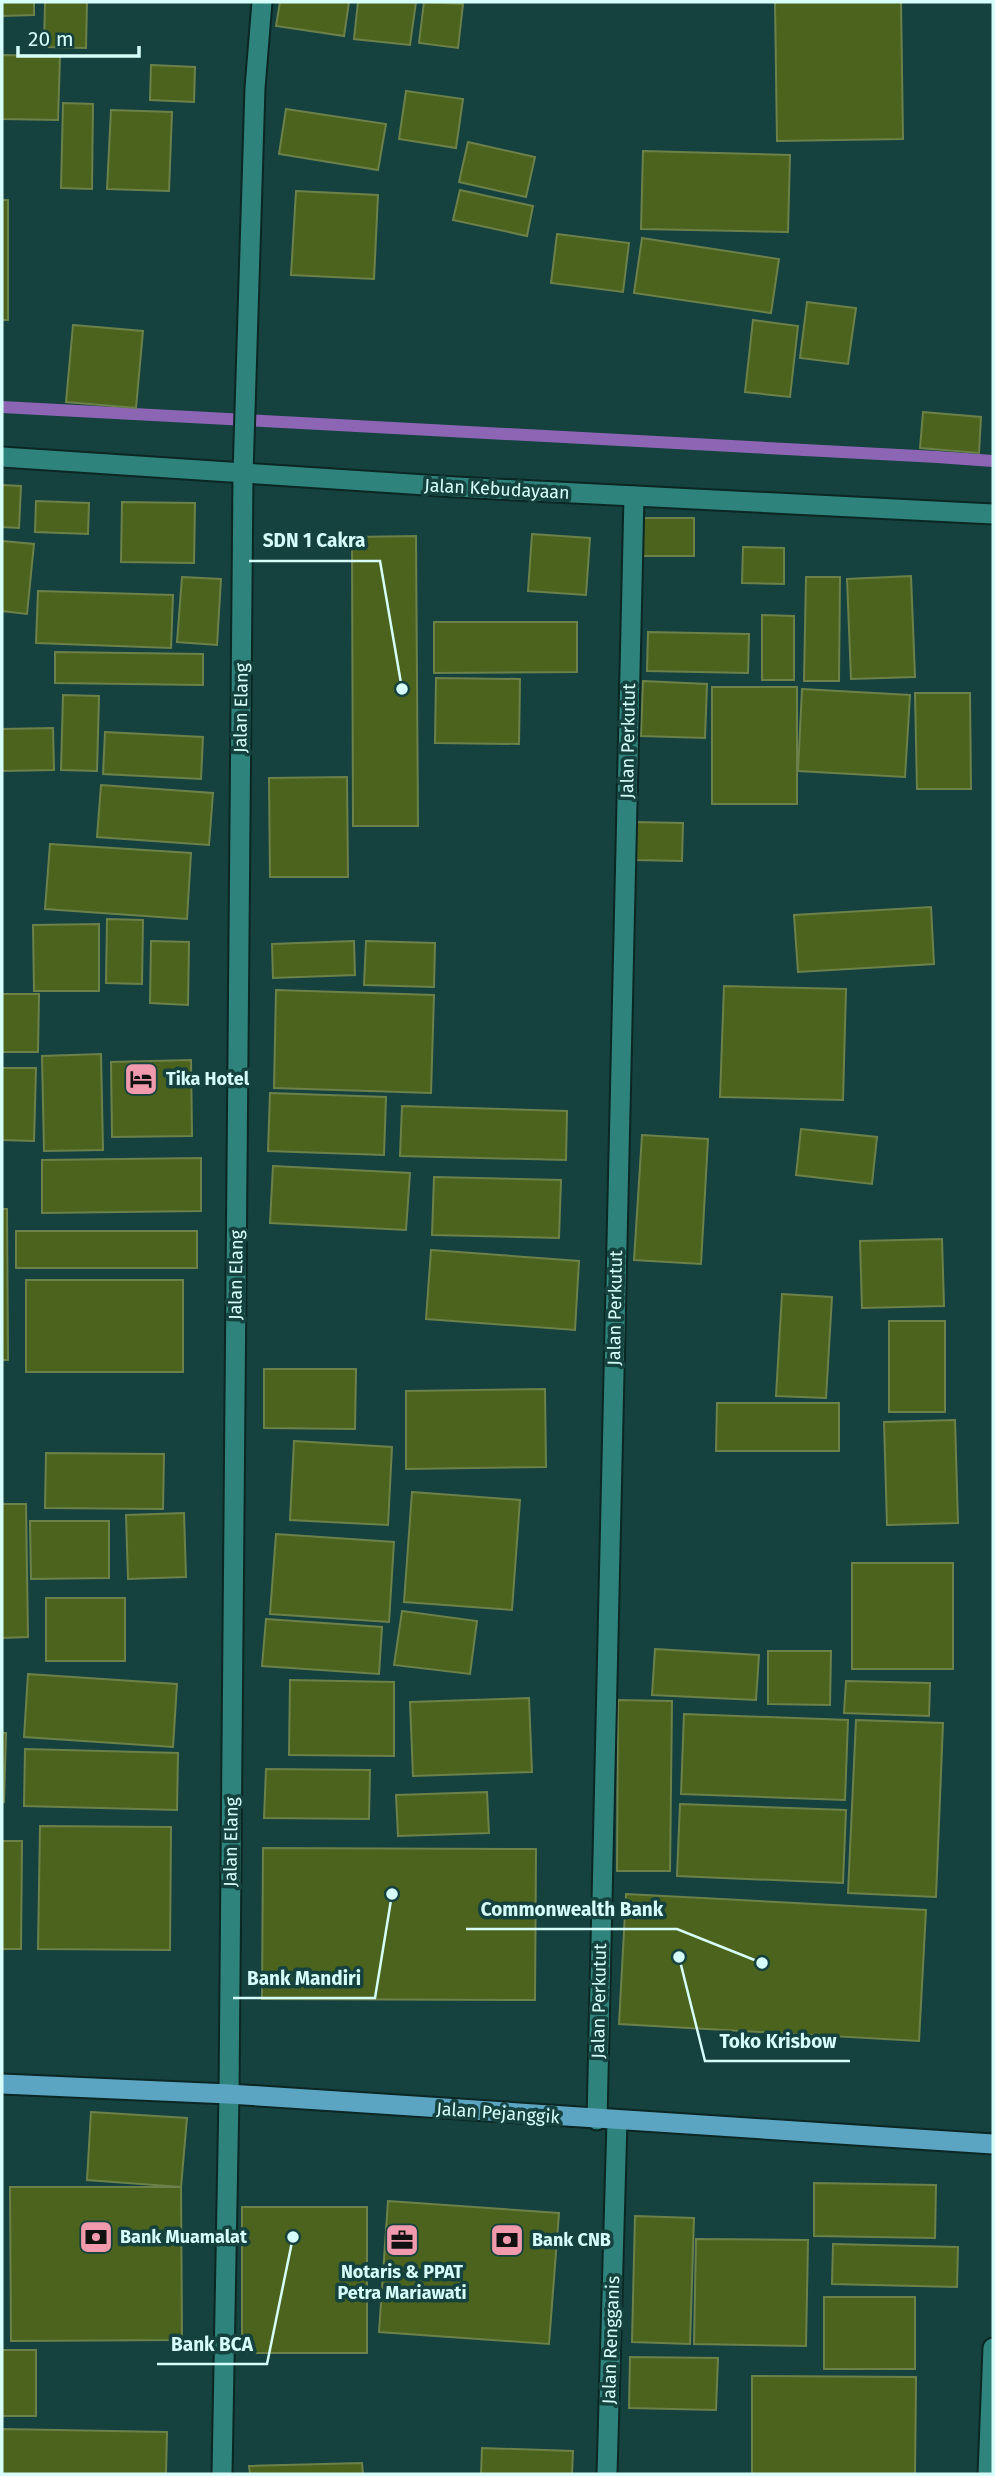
<svg xmlns="http://www.w3.org/2000/svg" width="995" height="2476" viewBox="0 0 995 2476" font-family="'Fira Sans',sans-serif">
  <style>
    .lines { fill: none; stroke-linecap: round; stroke-linejoin: round }
    .stream { stroke: #8c66b4; stroke-width: 12 }
    .building { fill: #4c631e; stroke: #6c814a; stroke-width: 2 }
    .minor-casing { stroke: #0b2623; stroke-width: 23 }
    .primary-casing { stroke: #0b2623; stroke-width: 23 }
    .minor { stroke: #2e847c; stroke-width: 19 }
    .primary { stroke: #5ba5c3; stroke-width: 19 }
    .labels { text-anchor: middle; stroke-width: 7; stroke-linejoin: round; paint-order: stroke }
    .street-label { font-size: 18px; fill: #d7fff9; stroke: #15423e }
    .poi-label { font-size: 18px; font-weight: bold; fill: #d7fff9; stroke: #15423e; text-anchor: start }
    .leader { fill: none; stroke: #d7fff9; stroke-width: 2.5 }
    .callout-dot { fill: #d7fff9; stroke: #15423e; stroke-width: 2.5 }
    .callout-label { font-size: 19px; text-anchor: middle; font-weight: bold; fill: #d7fff9; stroke: #15423e; stroke-width: 7; stroke-linejoin: round; paint-order: stroke }
  </style>
  <rect width="100%" height="100%" fill="#15423e"/>
  <g class="lines">
    <polyline class="stream" points="2,407 937,457 993,461"/>
  </g>
  <g class="building">
    <polygon points="2,2 34,2 34,15 2,16"/>
    <polygon points="45,2 87,2 86,48 44,47"/>
    <polygon points="280,2 349,2 344,36 276,26"/>
    <polygon points="358,2 416,2 410,45 354,39"/>
    <polygon points="424,2 463,4 458,48 419,43"/>
    <polygon points="775,2 901,2 903,139 777,141"/>
    <polygon points="2,55 60,56 58,120 2,119"/>
    <polygon points="151,65 195,67 194,102 150,100"/>
    <polygon points="406,91 463,99 456,148 399,139"/>
    <polygon points="63,103 93,104 92,189 61,188"/>
    <polygon points="286,109 386,124 378,170 279,154"/>
    <polygon points="111,110 172,112 169,191 107,189"/>
    <polygon points="468,142 535,157 526,197 459,182"/>
    <polygon points="643,151 790,155 788,232 641,229"/>
    <polygon points="460,190 533,206 527,236 453,220"/>
    <polygon points="296,191 378,195 374,279 291,275"/>
    <rect x="2" y="200" width="6" height="120"/>
    <polygon points="557,234 629,243 623,292 551,283"/>
    <polygon points="642,238 779,259 771,313 634,293"/>
    <polygon points="807,302 856,308 848,364 800,358"/>
    <polygon points="753,320 798,326 790,397 745,392"/>
    <polygon points="73,325 143,331 136,408 66,402"/>
    <polygon points="923,412 981,417 979,453 920,448"/>
    <polygon points="2,485 21,486 19,528 2,527"/>
    <polygon points="36,501 89,503 88,534 35,532"/>
    <polygon points="122,502 195,503 194,563 121,562"/>
    <rect x="640" y="518" width="54" height="38"/>
    <polygon points="532,534 590,538 586,595 528,591"/>
    <polygon points="416,536 418,826 353,826 352,537"/>
    <polygon points="2,541 34,544 27,614 2,611"/>
    <polygon points="743,547 784,548 784,584 742,583"/>
    <polygon points="911,576 915,677 851,679 847,579"/>
    <polygon points="182,577 221,579 217,645 177,642"/>
    <polygon points="806,577 840,577 839,681 804,681"/>
    <polygon points="38,591 173,595 171,648 36,643"/>
    <polygon points="762,615 794,616 794,680 762,680"/>
    <polygon points="434,622 577,622 577,672 434,673"/>
    <polygon points="648,632 749,634 748,673 647,671"/>
    <polygon points="55,652 203,654 203,685 55,683"/>
    <polygon points="436,678 520,679 519,744 435,743"/>
    <polygon points="643,681 707,684 705,738 641,736"/>
    <rect x="712" y="687" width="85" height="117"/>
    <polygon points="802,689 910,695 905,777 798,771"/>
    <polygon points="915,693 970,693 971,789 917,789"/>
    <polygon points="63,695 99,696 97,771 61,770"/>
    <polygon points="53,728 54,770 2,771 2,729"/>
    <polygon points="105,732 203,737 201,779 103,774"/>
    <polygon points="347,777 348,877 270,877 269,778"/>
    <polygon points="101,785 213,793 209,845 97,837"/>
    <polygon points="636,822 683,823 682,861 635,860"/>
    <polygon points="50,844 191,853 187,919 45,909"/>
    <polygon points="931,907 934,964 798,972 794,915"/>
    <polygon points="107,919 143,920 142,984 106,983"/>
    <polygon points="99,924 99,991 34,991 33,925"/>
    <polygon points="151,941 189,942 188,1005 150,1003"/>
    <polygon points="354,941 355,975 273,978 272,944"/>
    <polygon points="366,941 435,943 434,987 364,985"/>
    <polygon points="724,986 846,989 843,1100 720,1097"/>
    <polygon points="276,990 434,995 431,1093 274,1088"/>
    <polygon points="2,994 39,994 38,1052 2,1052"/>
    <polygon points="101,1054 103,1150 44,1151 42,1056"/>
    <polygon points="191,1060 192,1136 112,1137 111,1062"/>
    <polygon points="2,1068 36,1068 34,1141 2,1140"/>
    <polygon points="270,1093 386,1097 384,1155 268,1151"/>
    <polygon points="402,1106 567,1111 566,1160 400,1156"/>
    <polygon points="801,1129 877,1137 872,1184 796,1175"/>
    <polygon points="642,1135 708,1139 701,1264 634,1260"/>
    <polygon points="201,1158 201,1211 42,1213 42,1160"/>
    <polygon points="273,1166 410,1173 406,1230 270,1223"/>
    <polygon points="434,1177 561,1180 559,1238 432,1235"/>
    <polygon points="2,1209 7,1209 8,1360 2,1360"/>
    <rect x="16" y="1231" width="181" height="37"/>
    <polygon points="942,1239 944,1306 862,1308 860,1241"/>
    <polygon points="431,1250 579,1261 575,1330 426,1319"/>
    <rect x="26" y="1280" width="157" height="92"/>
    <polygon points="782,1294 832,1297 826,1398 776,1396"/>
    <rect x="889" y="1321" width="56" height="91"/>
    <polygon points="264,1369 356,1369 355,1429 264,1428"/>
    <polygon points="545,1389 546,1467 406,1469 406,1391"/>
    <polygon points="717,1403 839,1403 839,1451 716,1451"/>
    <polygon points="955,1420 958,1523 887,1525 884,1422"/>
    <polygon points="294,1441 392,1447 388,1525 290,1520"/>
    <polygon points="46,1453 164,1454 163,1509 45,1508"/>
    <polygon points="412,1492 520,1500 512,1610 404,1602"/>
    <polygon points="2,1504 26,1504 28,1637 2,1638"/>
    <polygon points="184,1513 186,1577 128,1579 126,1515"/>
    <polygon points="30,1521 109,1521 109,1578 31,1579"/>
    <polygon points="276,1534 394,1542 389,1622 270,1614"/>
    <rect x="852" y="1563" width="101" height="106"/>
    <rect x="46" y="1598" width="79" height="63"/>
    <polygon points="402,1611 477,1621 470,1674 394,1665"/>
    <polygon points="266,1619 382,1627 379,1674 262,1666"/>
    <polygon points="655,1649 759,1655 756,1700 652,1695"/>
    <polygon points="768,1651 831,1651 830,1705 768,1704"/>
    <polygon points="28,1674 177,1684 173,1747 24,1737"/>
    <polygon points="290,1680 394,1682 394,1756 289,1755"/>
    <polygon points="846,1681 930,1683 929,1716 844,1713"/>
    <polygon points="529,1698 532,1772 413,1776 410,1702"/>
    <polygon points="618,1700 672,1701 670,1871 617,1871"/>
    <polygon points="684,1714 848,1720 845,1800 681,1794"/>
    <polygon points="856,1720 943,1723 936,1897 848,1893"/>
    <polygon points="2,1733 6,1733 4,1802 2,1802"/>
    <polygon points="25,1749 178,1753 177,1810 24,1806"/>
    <polygon points="266,1769 370,1770 369,1819 264,1818"/>
    <polygon points="487,1792 489,1833 398,1836 396,1795"/>
    <polygon points="680,1804 846,1810 843,1883 677,1876"/>
    <polygon points="40,1826 171,1827 170,1950 38,1949"/>
    <polygon points="2,1841 22,1841 21,1949 2,1949"/>
    <polygon points="263,1848 536,1849 535,2000 262,1999"/>
    <polygon points="626,1894 926,1910 919,2041 619,2024"/>
    <polygon points="91,2112 187,2118 181,2187 87,2180"/>
    <polygon points="814,2183 936,2185 935,2238 814,2236"/>
    <polygon points="10,2187 181,2187 182,2340 11,2341"/>
    <polygon points="388,2201 559,2213 549,2344 379,2332"/>
    <rect x="242" y="2207" width="125" height="146"/>
    <polygon points="635,2216 694,2218 690,2344 632,2342"/>
    <polygon points="696,2239 808,2240 806,2346 694,2344"/>
    <polygon points="833,2244 958,2247 957,2287 832,2284"/>
    <rect x="824" y="2297" width="91" height="72"/>
    <rect x="2" y="2350" width="34" height="66"/>
    <polygon points="630,2357 718,2358 716,2410 629,2408"/>
    <polygon points="752,2376 916,2377 915,2474 752,2474"/>
    <polygon points="2,2429 167,2432 166,2474 2,2474"/>
    <polygon points="482,2448 573,2451 572,2474 481,2474"/>
    <polygon points="362,2463 363,2474 250,2474 249,2466"/>
  </g>
  <g class="lines">
    <g class="minor-casing">
      <g id="minor">
        <polyline points="2,457 456,487 993,514"/>
        <polyline points="597,2120 634,496"/>
        <polyline points="222,2474 229,2094 243,474 255,88 262,2"/>
        <polyline points="607,2474 617,2121"/>
        <polyline points="988,2474 993,2348"/>
      </g>
    </g>
    <g class="primary-casing">
      <polyline id="primary" points="2,2084 229,2094 993,2144"/>
    </g>
    <use href="#minor" class="minor"/>
    <use href="#primary" class="primary"/>
  </g>
  <defs>
    <g id="hotel-square" transform="scale(1.75)"><rect x="-9" y="-9" width="18" height="18" rx="4" fill="#f29aad" stroke="#15423e"/><path d="M-6-4.5h1.5V1H6V5H4.5V3h-9V5H-6ZM-4 0a1.8 1.8 0 1 1 3.6 0ZM.5 0V-2.5h3Q6-2.5 6 0Z" fill="#111"/></g>
    <g id="bank-square" transform="scale(1.75)"><rect x="-9" y="-9" width="18" height="18" rx="4" fill="#f29aad" stroke="#15423e"/><path d="M-6-4H6V4H-6ZM0-2.3a2.3 2.3 0 1 0 0 4.6a2.3 2.3 0 1 0 0-4.6Z" fill="#111"/></g>
    <g id="office-square" transform="scale(1.75)"><rect x="-9" y="-9" width="18" height="18" rx="4" fill="#f29aad" stroke="#15423e"/><path d="M-6-3h4V-5.5h4V-3h4V5H-6ZM-1-4.5V-3h2v-1.5ZM-6 0V1H6V0Z" fill="#111"/></g>
  </defs>
  <g fill-rule="evenodd">
    <use href="#hotel-square" x="141" y="1079"/>
    <use href="#bank-square" x="96" y="2237"/>
    <use href="#office-square" x="402" y="2240"/>
    <use href="#bank-square" x="507" y="2240"/>
  </g>
  <g class="labels">
    <g class="street-label">
      <text transform="translate(497 489) rotate(3)" y="6">Jalan Kebudayaan</text>
      <text transform="translate(241 708) rotate(-89)" y="6">Jalan Elang</text>
      <text transform="translate(628 741) rotate(-89)" y="6">Jalan Perkutut</text>
      <text transform="translate(236 1275) rotate(-89)" y="6">Jalan Elang</text>
      <text transform="translate(615 1308) rotate(-89)" y="6">Jalan Perkutut</text>
      <text transform="translate(231 1842) rotate(-89)" y="6">Jalan Elang</text>
      <text transform="translate(599 2001) rotate(-89)" y="6">Jalan Perkutut</text>
      <text transform="translate(498 2113) rotate(4)" y="6">Jalan Pejanggik</text>
      <text transform="translate(611 2340) rotate(-88)" y="6">Jalan Rengganis</text>
    </g>
    <g class="poi-label">
      <text x="166" y="1085">Tika Hotel</text>
      <text x="120" y="2243">Bank Muamalat</text>
      <text x="532" y="2246">Bank CNB</text>
      <text x="402" y="2278" text-anchor="middle">Notaris &amp; PPAT<tspan x="402" dy="21">Petra Mariawati</tspan></text>
    </g>
  </g>
  <path class="leader" d="M402 689L380 561H249M762 1963L677 1929H466M392 1894L375 1998H233M679 1957L705 2061H850M293 2237L267 2364H157"/>
  <g class="callout-dot">
    <circle cx="402" cy="689" r="7"/>
    <circle cx="762" cy="1963" r="7"/>
    <circle cx="392" cy="1894" r="7"/>
    <circle cx="679" cy="1957" r="7"/>
    <circle cx="293" cy="2237" r="7"/>
  </g>
  <g class="callout-label">
    <text x="314" y="547">SDN 1 Cakra</text>
    <text x="572" y="1916">Commonwealth Bank</text>
    <text x="304" y="1985">Bank Mandiri</text>
    <text x="778" y="2048">Toko Krisbow</text>
    <text x="212" y="2351">Bank BCA</text>
  </g>
  <rect width="995" height="2476" fill="none" stroke="#d7fff9" stroke-width="7"/>
  <path d="M18 46v10h121v-10" fill="none" stroke="#d7fff9" stroke-width="3.5"/>
  <text x="28" y="46" font-size="21" fill="#d7fff9" stroke="#15423e" stroke-width="5" paint-order="stroke">20 m</text>
</svg>
